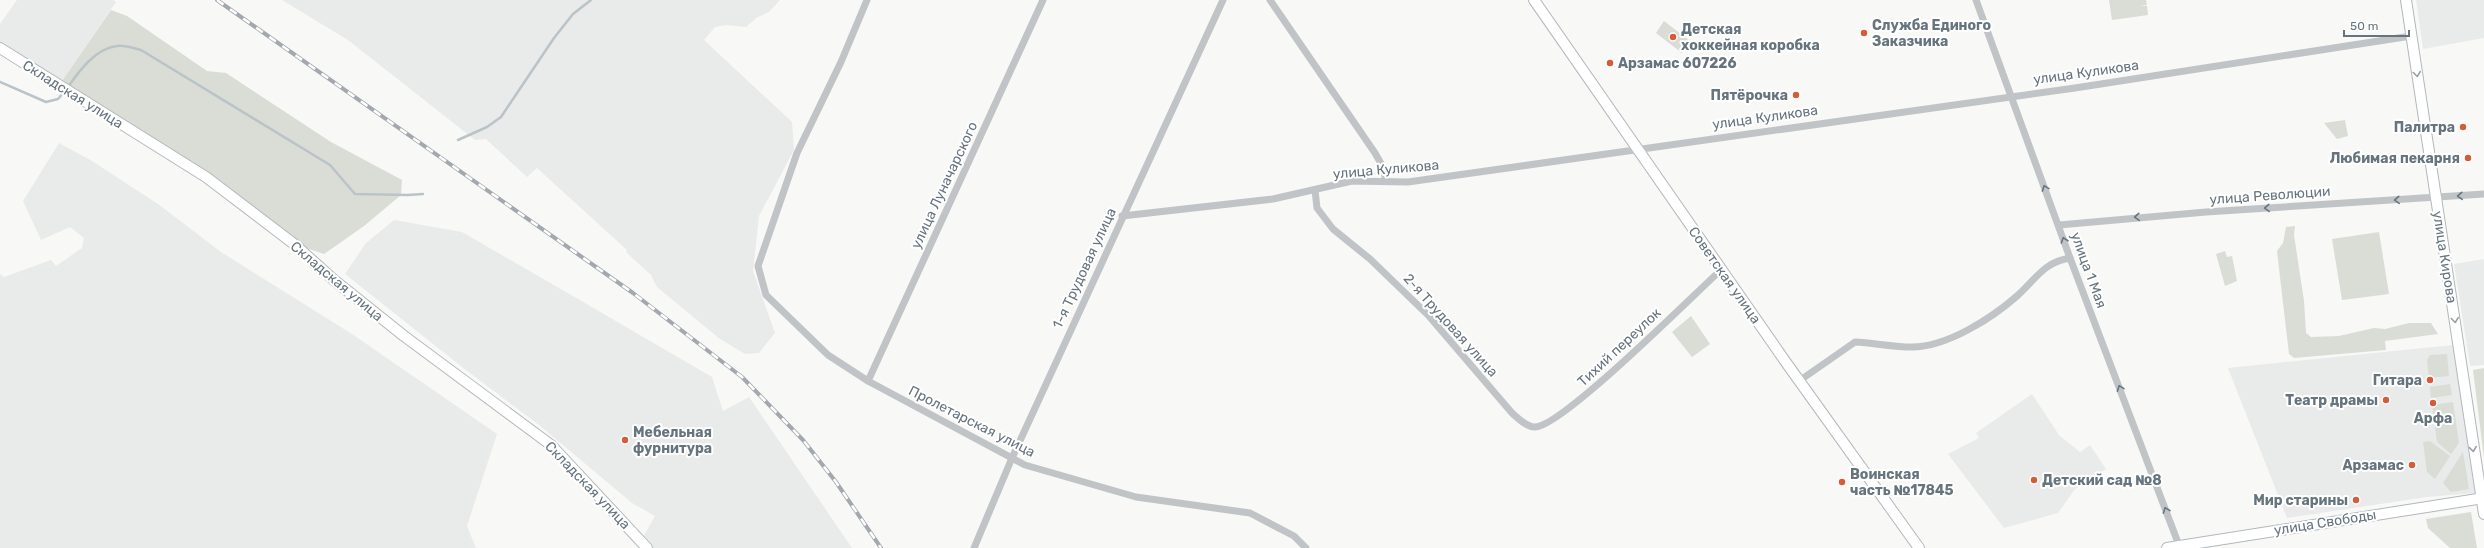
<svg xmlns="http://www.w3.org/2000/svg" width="2484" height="548" viewBox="0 0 2484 548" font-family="Rubik,sans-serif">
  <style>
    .built { fill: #e9eaea }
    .green { fill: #d9ddd6 }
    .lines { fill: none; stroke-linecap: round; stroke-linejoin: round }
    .stream { stroke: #bac4c8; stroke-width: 2.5 }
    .secondary-casing { stroke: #b2b8bc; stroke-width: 12 }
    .street { stroke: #c0c4c7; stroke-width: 7 }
    .secondary { stroke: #fff; stroke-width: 10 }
    .rail-casing { stroke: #a2a8ad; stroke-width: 4 }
    .rail { stroke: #fff; stroke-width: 2.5; stroke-dasharray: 8; stroke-linecap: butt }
    .oneway { stroke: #949ea5 }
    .oneway2 { stroke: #66747e }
    .poi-dot { fill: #d35d3b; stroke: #fff; stroke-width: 1.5 }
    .labels { text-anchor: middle; stroke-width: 4; stroke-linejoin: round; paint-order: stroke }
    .poi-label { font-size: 14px; font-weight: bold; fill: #66747e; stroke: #fff; text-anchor: end }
    .street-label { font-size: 14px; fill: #66747e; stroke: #fff }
  </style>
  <rect width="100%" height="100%" fill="#f8f8f6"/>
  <g class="built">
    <polygon points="17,0 113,0 116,2 62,81 0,42 0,24"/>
    <polygon points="282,0 780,0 769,12 756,18 746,27 726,25 715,27 704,40 792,122 794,150 759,216 753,271 775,333 759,353 745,354 720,339 657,287 651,275 626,252 627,250 537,168 527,177 486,139 475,140 348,40"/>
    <polygon points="2416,0 2484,0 2484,38 2423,49"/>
    <polygon points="59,143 92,161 158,204 221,252 352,334 497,434 467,526 476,548 0,548 0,274 4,277 51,260 56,266 82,248 84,238 70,227 41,240 23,201"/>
    <polygon points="394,220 462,232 590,306 712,377 723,411 749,397 852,548 651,548 643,537 655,516 632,503 539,425 462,367 345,274 366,243"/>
    <polygon points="2484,259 2484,365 2470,366 2454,264"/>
    <polygon points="2453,345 2475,493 2427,497 2287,518 2228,368"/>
    <polygon points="2032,394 2059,435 2080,452 2090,445 2106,469 2075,489 2058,513 2004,528 1948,454 1979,438 1976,433"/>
  </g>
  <g class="green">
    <polygon points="2109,0 2146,0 2147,5 2140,6 2147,6 2148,15 2112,20"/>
    <polygon points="111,10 127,16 207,71 226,73 331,142 402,180 401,195 364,226 324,254 294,244 62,81"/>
    <polygon points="1664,21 1690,41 1682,53 1656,33"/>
    <polygon points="2345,120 2348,136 2337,139 2324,123"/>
    <polygon points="2295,226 2294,235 2304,301 2306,333 2311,337 2339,336 2374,328 2385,329 2409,323 2431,323 2438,334 2385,341 2386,350 2294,358 2289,354 2277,251 2283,243 2286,227"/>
    <polygon points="2379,232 2389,294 2342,300 2332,239"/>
    <polygon points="2225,251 2227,257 2232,256 2237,281 2225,286 2216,254"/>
    <polygon points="1691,316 1710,344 1692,357 1672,332"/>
    <polygon points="2447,354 2449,376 2429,378 2427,360 2430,355"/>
    <polygon points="2484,368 2484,458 2473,370"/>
    <polygon points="2450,384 2452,395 2431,398 2430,387"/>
    <polygon points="2453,402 2459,443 2451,454 2437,442 2432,405"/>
    <polygon points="2430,441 2450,456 2435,479 2427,472 2423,442"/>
    <polygon points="2463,452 2469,489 2451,492 2443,483"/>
    <polygon points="2471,512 2477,548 2450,548 2428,528 2426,519"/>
  </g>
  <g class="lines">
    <g class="stream">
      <polyline points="0,82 46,102 58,99 65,91"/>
      <path d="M68 87C79 71 96 48 117 46 124 45 134 48 141 50L330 165 355 194 408 195 423 194"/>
      <polyline points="458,140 487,127 501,117 554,38 573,14 591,0"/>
    </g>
    <g class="secondary-casing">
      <g id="secondary">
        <polyline points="1534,0 1785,361 1919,548"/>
        <polyline points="2406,0 2484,514"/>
        <polyline points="0,48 206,177 294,244 334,280 404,336 551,445 647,548"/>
        <polyline points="2167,548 2484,498"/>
      </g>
    </g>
    <g class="street">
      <polyline points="867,0 841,62 797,153 758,266 766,295 828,355 868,381 1025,465 1136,497 1250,513 1294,536 1306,548"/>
      <polyline points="1270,0 1375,153 1383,167 1386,181"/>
      <polyline points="1976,0 2070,258 2180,548"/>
      <path d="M1315 190 1317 208 1333 229 1370 259 1428 315 1512 413C1518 418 1526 427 1535 427 1562 427 1693 295 1721 270"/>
      <polyline points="1122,216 1273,199 1352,181 1408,182 2075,88 2411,36"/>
      <polyline points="2059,225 2206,212 2484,194"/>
      <polyline points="868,381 1043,0"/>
      <path d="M1799 381 1855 342C1874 343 1894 347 1912 347 1947 347 1992 318 2017 296 2036 279 2044 262 2070 258"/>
      <polyline points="974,548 1012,458 1223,0"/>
    </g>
    <use href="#secondary" class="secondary"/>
    <g class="rail-casing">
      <polyline id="rail" points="217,0 633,293 742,377 803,440 836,482 881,548"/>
    </g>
    <use href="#rail" class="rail"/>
  </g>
  <defs><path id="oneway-chevron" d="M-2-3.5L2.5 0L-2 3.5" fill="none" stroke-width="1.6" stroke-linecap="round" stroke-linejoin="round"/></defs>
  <g class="oneway">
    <use href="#oneway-chevron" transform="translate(2417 74) rotate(82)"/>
    <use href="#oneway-chevron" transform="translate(2455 320) rotate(82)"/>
    <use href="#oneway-chevron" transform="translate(2473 449) rotate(82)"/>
  </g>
  <g class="oneway2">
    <use href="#oneway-chevron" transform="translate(2045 188) rotate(-110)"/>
    <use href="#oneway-chevron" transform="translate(2460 196) rotate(176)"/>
    <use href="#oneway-chevron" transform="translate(2397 200) rotate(176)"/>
    <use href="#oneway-chevron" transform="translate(2267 208) rotate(177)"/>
    <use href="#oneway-chevron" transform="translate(2137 217) rotate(176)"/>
    <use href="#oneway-chevron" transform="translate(2064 240) rotate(-109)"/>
    <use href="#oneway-chevron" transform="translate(2120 388) rotate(-111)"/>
    <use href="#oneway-chevron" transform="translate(2166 510) rotate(-110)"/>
  </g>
  <g class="poi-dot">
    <circle cx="1864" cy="33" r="4"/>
    <circle cx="1673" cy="37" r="4"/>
    <circle cx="1610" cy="63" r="4"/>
    <circle cx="1796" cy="95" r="4"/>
    <circle cx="2463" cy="127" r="4"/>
    <circle cx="2468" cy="158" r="4"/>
    <circle cx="2430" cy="380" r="4"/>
    <circle cx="2386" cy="400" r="4"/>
    <circle cx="2433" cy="403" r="4"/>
    <circle cx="625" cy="440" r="4"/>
    <circle cx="2412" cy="465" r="4"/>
    <circle cx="2034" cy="480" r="4"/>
    <circle cx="1842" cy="482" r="4"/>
    <circle cx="2356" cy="500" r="4"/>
  </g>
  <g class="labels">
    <g class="poi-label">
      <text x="1872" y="30" text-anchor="start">Служба Единого<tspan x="1872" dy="16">Заказчика</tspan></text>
      <text x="1681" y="34" text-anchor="start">Детская<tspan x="1681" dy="16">хоккейная коробка</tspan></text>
      <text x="1618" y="68" text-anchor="start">Арзамас 607226</text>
      <text x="1788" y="100">Пятёрочка</text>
      <text x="2455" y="132">Палитра</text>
      <text x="2460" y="163">Любимая пекарня</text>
      <text x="2422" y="385">Гитара</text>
      <text x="2378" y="405">Театр драмы</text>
      <text x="2433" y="423" text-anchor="middle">Арфа</text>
      <text x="633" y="437" text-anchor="start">Мебельная<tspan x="633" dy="16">фурнитура</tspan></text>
      <text x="2404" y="470">Арзамас</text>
      <text x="1850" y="479" text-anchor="start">Воинская<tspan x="1850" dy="16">часть №17845</tspan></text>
      <text x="2042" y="485" text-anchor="start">Детский сад №8</text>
      <text x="2348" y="505">Мир старины</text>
    </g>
    <g class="street-label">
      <text transform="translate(2086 72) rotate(-8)" y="5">улица Куликова</text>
      <text transform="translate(73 94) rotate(32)" y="5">Складская улица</text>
      <text transform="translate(1765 117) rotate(-8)" y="5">улица Куликова</text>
      <text transform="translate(1386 169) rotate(-5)" y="5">улица Куликова</text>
      <text transform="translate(944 185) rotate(-65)" y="5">улица Луначарского</text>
      <text transform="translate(2270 195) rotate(-4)" y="5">улица Революции</text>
      <text transform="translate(2445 257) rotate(81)" y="5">улица Кирова</text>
      <text transform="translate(1084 268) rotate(-65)" y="5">1-я Трудовая улица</text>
      <text transform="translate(2089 270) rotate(70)" y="5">улица 1 Мая</text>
      <text transform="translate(1725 275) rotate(55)" y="5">Советская улица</text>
      <text transform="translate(337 281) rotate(40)" y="5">Складская улица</text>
      <text transform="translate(1451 325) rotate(48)" y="5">2-я Трудовая улица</text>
      <text transform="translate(1619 347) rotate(-43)" y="5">Тихий переулок</text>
      <text transform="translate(972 421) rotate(27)" y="5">Пролетарская улица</text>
      <text transform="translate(588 485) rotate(46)" y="5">Складская улица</text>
      <text transform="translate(2325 522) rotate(-9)" y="5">улица Свободы</text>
    </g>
  </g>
  <path d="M2344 30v6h65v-6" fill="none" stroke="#66747e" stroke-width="2"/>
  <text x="2350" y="30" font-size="12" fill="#66747e" stroke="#ffffff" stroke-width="3" paint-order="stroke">50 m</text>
</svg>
